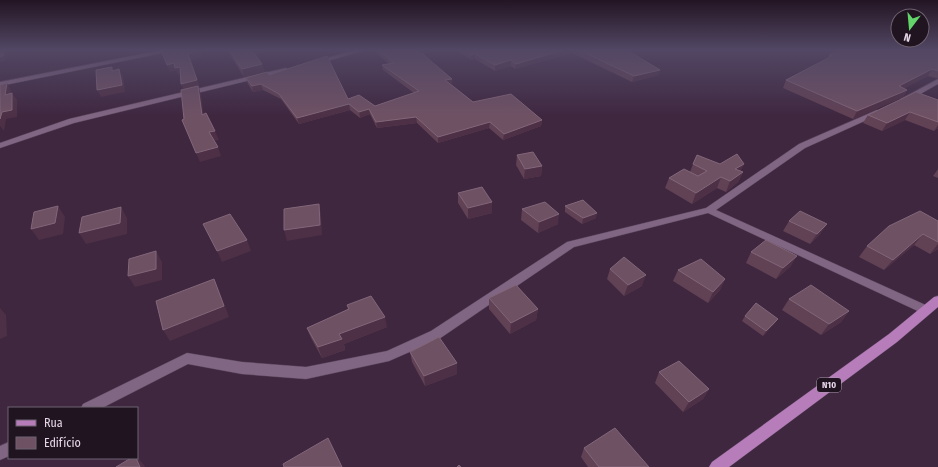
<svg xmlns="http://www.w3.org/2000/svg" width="938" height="467" viewBox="0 0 938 467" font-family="'Fira Sans Condensed',sans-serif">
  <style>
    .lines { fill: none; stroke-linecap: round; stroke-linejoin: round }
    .minor-casing { stroke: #574359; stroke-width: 1 }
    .major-casing { stroke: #574359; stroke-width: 1 }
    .minor { fill: #816683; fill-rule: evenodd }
    .major { fill: #b77dbb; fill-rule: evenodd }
    .wall { fill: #614154 }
    .shaded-wall { fill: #4d3045 }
    .building { fill: #6f5164; stroke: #826679 }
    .labels { text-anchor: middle; stroke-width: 3; stroke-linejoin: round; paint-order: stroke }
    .shield { fill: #1f1420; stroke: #ab9cac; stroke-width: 1 }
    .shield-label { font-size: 9px; font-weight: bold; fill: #e7d7e8 }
  </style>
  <rect width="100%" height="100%" fill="#3f2740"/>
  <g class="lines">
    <g class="minor-casing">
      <g id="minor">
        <polygon points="162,50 177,50 0,86 0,82"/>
        <polygon points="354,50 366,50 317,64 314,62"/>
        <polygon points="286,68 289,70 288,71 74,123 0,148 0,143 69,119"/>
        <polygon points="938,79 938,84 908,101 905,101 901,99"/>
        <polygon points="877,110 881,112 880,114 805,148 716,210 930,307 932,310 930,313 926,315 922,313 708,213 574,247 439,339 389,361 306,379 242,374 188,364 102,408 81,408 83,404 187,353 242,362 306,367 387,351 431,331 567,242 706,208 799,144"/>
        <polygon points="9,442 9,456 0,460 0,446"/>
      </g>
    </g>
    <g class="major-casing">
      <polygon id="major" points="938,296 938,307 897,342 729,467 709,467 712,462 889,334 934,297"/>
    </g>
    <use href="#minor" class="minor"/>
    <use href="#major" class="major"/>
  </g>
  <g class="wall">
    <polygon points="227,50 276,50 255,54 262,64 264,72 244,77"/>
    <polygon points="373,50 443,50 422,54 452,79 452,84 451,84 473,102 542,120 541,126 503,140 489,128 438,143 417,123 377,128 370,114 360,118 350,110 299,124 281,99 263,90 253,92 248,84 246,78 269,75 348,99 375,106 414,93 383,70 382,65 389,64"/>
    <polygon points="456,50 627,50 659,75 632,82 572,53 515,69 511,66 495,71 475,59 471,60"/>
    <polygon points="938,50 938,78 936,78 928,76 904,88 907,90 903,97 853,119 783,88 786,80 828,58 829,55"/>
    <polygon points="938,100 938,128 934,131 905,120 882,131 863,123 868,115"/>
    <polygon points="517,155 542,166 541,176 524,179 516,165"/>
    <polygon points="693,164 744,164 740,171 743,172 738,182 726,192 717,188 692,204 665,188 669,178 690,172"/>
    <polygon points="938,169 938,178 933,176"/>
    <polygon points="458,193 492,202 492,213 468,219 458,203"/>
    <polygon points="565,206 596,218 582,224 565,212"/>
    <polygon points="522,209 558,224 538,233 521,220"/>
    <polygon points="789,221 827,224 820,234 810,244 783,231"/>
    <polygon points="938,221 938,249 930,254 914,245 884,270 859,257 867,246"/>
    <polygon points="751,252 791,266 776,279 746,263"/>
    <polygon points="610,269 642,286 624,296 607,279"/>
    <polygon points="678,270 725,279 720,290 708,303 673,281"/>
    <polygon points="489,298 538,309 536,320 510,334 489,309"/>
    <polygon points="789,299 849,311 841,322 821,335 782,310"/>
    <polygon points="347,305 387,327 344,344 345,350 322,358 311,338 307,328 348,309"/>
    <polygon points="745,316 778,319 774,324 763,336 742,321"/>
    <polygon points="410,352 457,374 425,386 412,362"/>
    <polygon points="659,372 709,389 703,399 683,412 655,383"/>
    <polygon points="584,448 649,467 588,467 581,457"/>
  </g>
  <g class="shaded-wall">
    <polygon points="4,50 8,50 5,61 0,62 0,57"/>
    <polygon points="39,50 60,50 41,53"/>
    <polygon points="200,50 202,57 191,61 200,88 199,88 201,95 205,124 184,91 181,84 188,54"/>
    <polygon points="251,50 276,50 252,55"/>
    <polygon points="416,50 443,50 417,55"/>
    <polygon points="563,50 573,50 572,53 515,69 516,64"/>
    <polygon points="475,54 475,59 471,60 471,55"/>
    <polygon points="511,60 511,66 495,71 495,65"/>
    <polygon points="174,63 180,67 183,74 178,75 176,71 170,72 167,65"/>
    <polygon points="262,64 264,72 244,77 242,69"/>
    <polygon points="119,69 123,76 125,92 101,97 97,90"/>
    <polygon points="932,69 928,76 894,94 899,86"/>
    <polygon points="660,70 659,75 632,82 634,76"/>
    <polygon points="452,79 452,84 446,86 445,80"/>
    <polygon points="7,83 11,90 9,102 5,95"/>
    <polygon points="261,84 263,90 253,92 252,86"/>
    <polygon points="907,90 903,97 853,119 857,111"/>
    <polygon points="12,93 17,100 17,117 6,119 4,131 0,126 0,119 2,112"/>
    <polygon points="349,104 350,110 299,124 297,118"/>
    <polygon points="369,109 370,114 360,118 359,112"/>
    <polygon points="910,112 905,120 882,131 887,123"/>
    <polygon points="416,117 417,123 377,128 376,122"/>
    <polygon points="542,120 541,126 503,140 504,134"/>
    <polygon points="490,122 489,128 438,143 438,137"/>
    <polygon points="938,125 938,128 934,131"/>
    <polygon points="215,131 219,140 212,141 209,132"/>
    <polygon points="218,147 221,156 200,162 196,153"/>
    <polygon points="744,164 739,174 735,169"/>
    <polygon points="542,166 541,176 524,179 525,169"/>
    <polygon points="743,172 738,182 726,192 730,181"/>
    <polygon points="721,177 717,188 692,204 696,193"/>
    <polygon points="492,202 492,213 468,219 468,208"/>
    <polygon points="319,204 321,214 322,235 287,241 284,230"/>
    <polygon points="58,206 65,217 63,234 39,240 31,229"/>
    <polygon points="121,207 127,218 127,234 86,244 79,233"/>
    <polygon points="597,213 596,218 582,224 583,218"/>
    <polygon points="559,214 558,224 538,233 539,222"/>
    <polygon points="827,224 820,234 810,244 817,234"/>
    <polygon points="923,234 914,245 884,270 893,260"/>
    <polygon points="247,240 251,251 222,262 217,251"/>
    <polygon points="938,244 938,249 930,254"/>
    <polygon points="156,251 162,262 162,280 135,287 128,276"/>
    <polygon points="797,256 791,266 776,279 783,268"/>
    <polygon points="646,275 642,286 624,296 628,285"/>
    <polygon points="214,279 219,290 229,317 170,341 163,330"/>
    <polygon points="725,279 720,290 708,303 713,292"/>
    <polygon points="0,308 6,315 7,336 0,339"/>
    <polygon points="538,309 536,320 510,334 511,323"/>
    <polygon points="849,311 841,322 821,335 829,324"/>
    <polygon points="385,317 387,327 344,344 345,350 322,358 318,347 339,334"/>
    <polygon points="778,319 774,324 763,336 766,331"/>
    <polygon points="457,363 457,374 425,386 424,376"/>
    <polygon points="709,389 703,399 683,412 689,402"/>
    <polygon points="137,457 144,465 145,467 140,467 136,458 137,458"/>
  </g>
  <g class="building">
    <polygon points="0,50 4,50 3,56 0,57"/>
    <polygon points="161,50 199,50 188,54 197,80 181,84 180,67 175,68 174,63 167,65"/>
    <polygon points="229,50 252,50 262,64 242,69"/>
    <polygon points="378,50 418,50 452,79 445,80 473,102 511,94 542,120 504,134 490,122 438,137 416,117 376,122 369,109 359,112 349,104 297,118 279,94 261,84 252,86 246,78 267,72 269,75 327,56 348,99 359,95 375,106 419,91 382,65 394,63"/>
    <polygon points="464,50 563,50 516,64 511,60 495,65 475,54 471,55"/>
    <polygon points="579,50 627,50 660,70 634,76"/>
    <polygon points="837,50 938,50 938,71 932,69 899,86 907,90 857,111 786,80 832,56 829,55"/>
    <polygon points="112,67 112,71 119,69 122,85 97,90 96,70"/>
    <polygon points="7,83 5,95 12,93 12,110 2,112 0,119 0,85"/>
    <polygon points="198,86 202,115 206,113 215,131 209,132 218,147 196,153 182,120 184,119 181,90"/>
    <polygon points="916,92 938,100 938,122 910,112 887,123 868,115"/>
    <polygon points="533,152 542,166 525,169 517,155"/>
    <polygon points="737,154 744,164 735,169 743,172 730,181 721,177 696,193 669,178 684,169 698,176 707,171 693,164 697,155 720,164"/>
    <polygon points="482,187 492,202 468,208 458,193"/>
    <polygon points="583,200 597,213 583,218 565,206"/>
    <polygon points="545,202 559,214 539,222 522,209"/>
    <polygon points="319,204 320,225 284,230 284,209"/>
    <polygon points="58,206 55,223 31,229 34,212"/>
    <polygon points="121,207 120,223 79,233 82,217"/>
    <polygon points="800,211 827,224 817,234 789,221"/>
    <polygon points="920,211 938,221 938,242 923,234 893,260 867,246 889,226"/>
    <polygon points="230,214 247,240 217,251 203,224"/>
    <polygon points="766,240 797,256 783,268 751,252"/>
    <polygon points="156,251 156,269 128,276 129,259"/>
    <polygon points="624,257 646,275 628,285 610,269"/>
    <polygon points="701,259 725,279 713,292 678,270"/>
    <polygon points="214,279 224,306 163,330 156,301"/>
    <polygon points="516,285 538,309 511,323 489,298"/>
    <polygon points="811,285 849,311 829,324 789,299"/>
    <polygon points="371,296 385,317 339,334 342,339 318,347 307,328 349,309 347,305"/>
    <polygon points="756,303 778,319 766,331 745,316"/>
    <polygon points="439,337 457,363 424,376 410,352"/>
    <polygon points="679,361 709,389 689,402 659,372"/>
    <polygon points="615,428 649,467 599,467 584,448"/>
    <polygon points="328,438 342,467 284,467 283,464"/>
    <polygon points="131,458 136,458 140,467 116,467"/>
    <polygon points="459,465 461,467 457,467"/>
  </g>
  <linearGradient id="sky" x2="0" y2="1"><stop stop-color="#231523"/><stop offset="0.43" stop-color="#524764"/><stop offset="1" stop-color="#524764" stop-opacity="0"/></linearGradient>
  <rect width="938" height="116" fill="url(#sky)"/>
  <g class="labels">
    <rect class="shield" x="817" y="378" width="24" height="14" rx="3"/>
    <g class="shield-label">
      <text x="829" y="388">N10</text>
    </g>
  </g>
  <rect x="8" y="407" width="130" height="52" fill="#1f1420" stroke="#6f6270"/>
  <rect x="16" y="420" width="20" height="6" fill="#b77dbb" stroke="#6f6270"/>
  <text x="44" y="427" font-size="12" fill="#e7d7e8">Rua</text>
  <rect x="16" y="437" width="20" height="12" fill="#6f5164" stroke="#6f6270"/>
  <text x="44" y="447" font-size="12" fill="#e7d7e8">Edifício</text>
  <g transform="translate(910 28) rotate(196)"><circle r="19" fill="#1f1420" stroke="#6f6270"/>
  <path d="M0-3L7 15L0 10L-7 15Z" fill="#62d469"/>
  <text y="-6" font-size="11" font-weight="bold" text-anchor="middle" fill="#e7d7e8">N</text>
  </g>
</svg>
